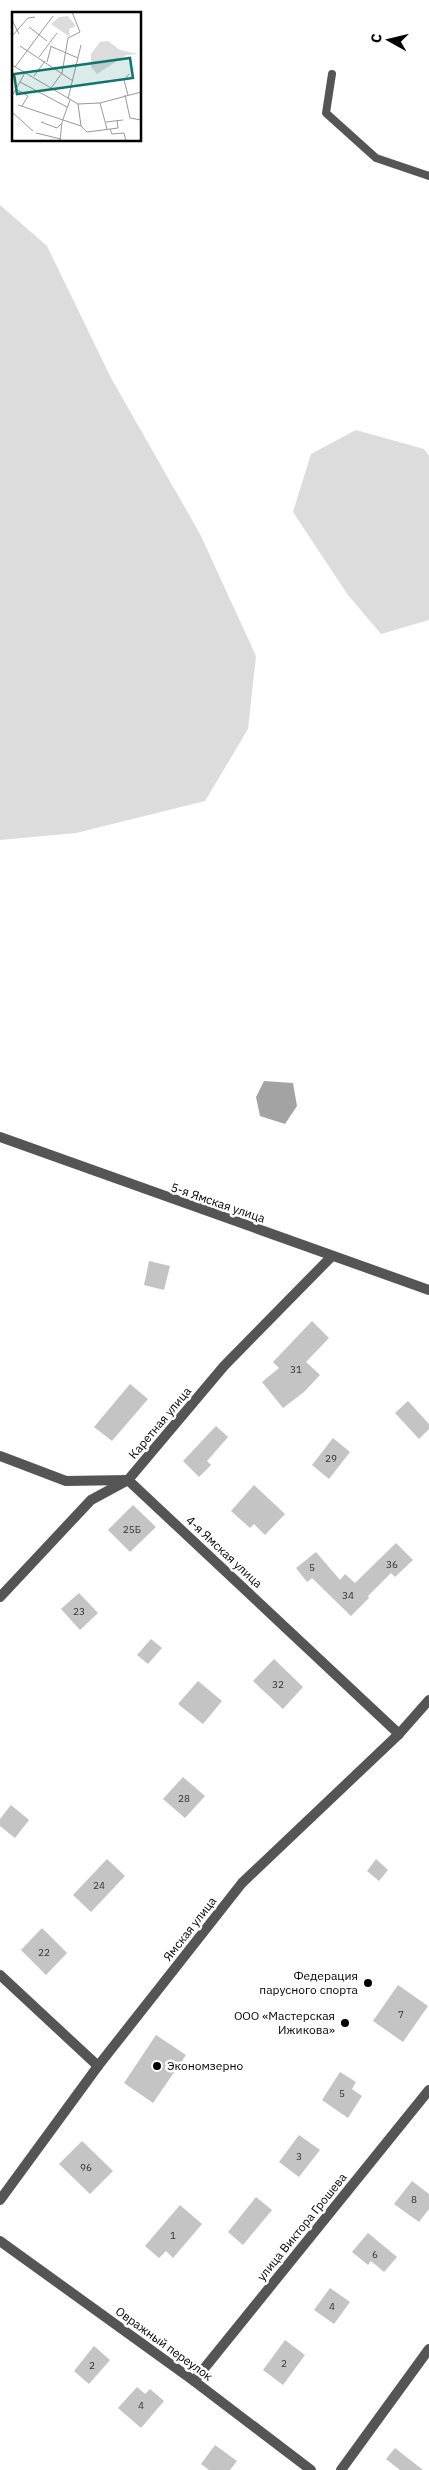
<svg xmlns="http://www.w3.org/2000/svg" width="429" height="2470" viewBox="0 0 429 2470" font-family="'IBM Plex Sans',sans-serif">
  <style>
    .green { fill: #dcdcdc }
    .water { fill: #a3a3a3 }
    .building { fill: #c4c4c4 }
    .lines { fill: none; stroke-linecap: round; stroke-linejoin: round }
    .service { stroke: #555; stroke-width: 8 }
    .minor { stroke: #555; stroke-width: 10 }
    .tertiary { stroke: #555; stroke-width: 10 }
    .poi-dot { fill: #000; stroke: #fff; stroke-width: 2 }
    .labels { text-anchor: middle; stroke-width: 5; stroke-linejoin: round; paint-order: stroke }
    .number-label { font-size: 10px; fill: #313131 }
    .street-label { font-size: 12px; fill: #000; stroke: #fff }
    .poi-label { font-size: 12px; fill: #000; stroke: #fff; text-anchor: end }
    .inset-road { fill: none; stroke: #999; stroke-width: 1 }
    .view { fill: #0f766e; fill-opacity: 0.15; stroke: #0f766e; stroke-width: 2.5 }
    .inset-edge { fill: none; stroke: #000; stroke-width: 2.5 }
  </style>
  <rect width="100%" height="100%" fill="#fff"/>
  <g class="green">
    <polygon points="0,205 47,246 111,378 200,534 256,656 248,729 205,801 76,833 0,840"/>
    <polygon points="356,430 424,449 429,456 429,620 381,634 348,595 293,512 311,454"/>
  </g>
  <polygon class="water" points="264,1081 293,1083 297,1106 285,1124 260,1116 256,1097"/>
  <g class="building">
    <polygon points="149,1261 170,1266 164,1290 144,1285"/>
    <polygon points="312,1321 329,1338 306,1362 320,1375 304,1392 283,1408 262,1382 279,1368 273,1362"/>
    <polygon points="130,1384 148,1399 112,1441 94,1427"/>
    <polygon points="408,1401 429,1424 429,1429 419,1439 395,1413"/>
    <polygon points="216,1426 228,1437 207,1461 211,1465 199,1477 183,1461"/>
    <polygon points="333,1438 350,1452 329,1479 312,1465"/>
    <polygon points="254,1485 285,1514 265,1535 254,1524 250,1528 231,1511"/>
    <polygon points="133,1505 156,1527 130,1552 108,1530"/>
    <polygon points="396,1543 413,1560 395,1577 391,1573 368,1596 369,1598 351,1616 312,1578 307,1582 296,1568 316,1552 340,1580 345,1574 355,1583"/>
    <polygon points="79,1593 98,1613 80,1630 61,1609"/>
    <polygon points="151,1639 162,1648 148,1664 137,1655"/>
    <polygon points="274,1659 303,1687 283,1709 253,1681"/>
    <polygon points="198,1681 222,1701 203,1724 178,1704"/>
    <polygon points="183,1777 205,1796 185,1818 163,1799"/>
    <polygon points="11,1805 29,1820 15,1838 0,1826 0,1819"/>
    <polygon points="107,1859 125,1876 91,1912 73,1895"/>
    <polygon points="376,1859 388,1870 379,1881 367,1871"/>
    <polygon points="42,1928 67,1953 46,1975 21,1950"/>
    <polygon points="398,1985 428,2006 403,2042 373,2021"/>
    <polygon points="156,2035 186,2055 153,2103 124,2083"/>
    <polygon points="340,2072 356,2082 352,2089 362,2096 348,2118 322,2100"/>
    <polygon points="299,2135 320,2150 299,2177 279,2162"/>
    <polygon points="82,2141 113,2171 90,2194 59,2164"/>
    <polygon points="412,2181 429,2194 429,2209 419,2222 394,2204"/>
    <polygon points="256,2197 272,2210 243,2245 228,2232"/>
    <polygon points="180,2205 202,2224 173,2258 166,2251 159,2258 145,2246"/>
    <polygon points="368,2233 397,2257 384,2272 371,2261 368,2265 352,2252"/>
    <polygon points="330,2288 350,2302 334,2324 314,2310"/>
    <polygon points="285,2340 305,2355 283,2385 263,2370"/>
    <polygon points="94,2346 110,2360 89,2384 74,2371"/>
    <polygon points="137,2387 145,2394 150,2389 164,2401 141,2428 118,2408"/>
    <polygon points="215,2445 237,2461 230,2470 209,2470 201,2464"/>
    <polygon points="395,2448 423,2470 400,2470 386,2459"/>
  </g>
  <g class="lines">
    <polyline class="service" points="332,74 326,113 376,158 429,176"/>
    <g class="minor">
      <polyline points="0,1137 429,1290"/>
      <polyline points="0,1456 66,1481 128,1480 399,1734"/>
      <polyline points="0,1597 91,1500 128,1480 224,1366 332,1256"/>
      <polyline points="0,1975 98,2066"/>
      <polyline points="0,2241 194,2381 311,2470"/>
      <polyline points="194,2381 429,2090"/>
      <polyline points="341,2470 429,2349"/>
    </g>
    <polyline class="tertiary" points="0,2200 98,2066 242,1883 399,1734 429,1700"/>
  </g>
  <g class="poi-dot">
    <circle cx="368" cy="1983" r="5"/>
    <circle cx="345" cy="2023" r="5"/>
    <circle cx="157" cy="2066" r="5"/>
  </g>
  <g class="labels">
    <g class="number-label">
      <text x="296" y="1373">31</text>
      <text x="331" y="1462">29</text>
      <text x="132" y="1533">25Б</text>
      <text x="392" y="1568">36</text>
      <text x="312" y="1571">5</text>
      <text x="348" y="1599">34</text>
      <text x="79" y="1615">23</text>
      <text x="278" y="1688">32</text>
      <text x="184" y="1802">28</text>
      <text x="99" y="1889">24</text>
      <text x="44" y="1956">22</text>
      <text x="401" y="2018">7</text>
      <text x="342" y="2097">5</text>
      <text x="299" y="2160">3</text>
      <text x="86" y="2171">96</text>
      <text x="414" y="2203">8</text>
      <text x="173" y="2239">1</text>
      <text x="375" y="2258">6</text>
      <text x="332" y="2310">4</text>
      <text x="284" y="2367">2</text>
      <text x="92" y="2369">2</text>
      <text x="141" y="2409">4</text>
    </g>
    <g class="street-label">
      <text transform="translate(218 1203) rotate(19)" y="4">5-я Ямская улица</text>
      <text transform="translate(160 1423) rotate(-50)" y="4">Каретная улица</text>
      <text transform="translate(224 1552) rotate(43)" y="4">4-я Ямская улица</text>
      <text transform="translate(190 1929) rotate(-52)" y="4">Ямская улица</text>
      <text transform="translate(302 2227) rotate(-51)" y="4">улица Виктора Грошева</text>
      <text transform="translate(164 2344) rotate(36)" y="4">Овражный переулок</text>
    </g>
    <g class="poi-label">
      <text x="358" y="1980">Федерация<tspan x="358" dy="14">парусного спорта</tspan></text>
      <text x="335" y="2020">ООО «Мастерская<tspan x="335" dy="14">Ижикова»</tspan></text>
      <text x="167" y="2070" text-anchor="start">Экономзерно</text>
    </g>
  </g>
  <g transform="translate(12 12)">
    <rect width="129" height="129" fill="#fff"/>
    <path d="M56 4 64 14 57 17 58 25 39 12 47 5ZM96 29 108 38 126 42 114 43 85 62 79 55V42L88 30Z" fill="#dcdcdc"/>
    <path class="inset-road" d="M0 8 7 22M17 15 35 29M0 24 16 6 23 5M8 34 61 69M38 34 66 46M27 45 45 21M35 50 39 35M0 53 66 92 88 91 129 80M3 55 41 4M22 64 33 49M8 70 55 95M39 76 50 61 56 26 68 20 60 0M4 77 16 84 10 94M113 83 118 106 129 108M116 83 112 68 117 62M0 84 14 59M56 87 69 33M88 91 95 117M6 93 69 114 66 92M0 100 21 119M29 110 45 116 49 112M94 110 111 108M69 114 75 120 106 116 105 108M98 117 100 122 112 121 114 129M24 121 49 127M48 129 50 110 58 88"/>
    <path class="view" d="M118 46 121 66 5 82 2 62Z"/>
    <rect width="129" height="129" class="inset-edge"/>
  </g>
  <g transform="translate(389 40) rotate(278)" stroke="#ffffff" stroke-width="4" paint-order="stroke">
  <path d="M0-4L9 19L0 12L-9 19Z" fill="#000000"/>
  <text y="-8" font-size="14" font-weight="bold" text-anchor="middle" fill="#000000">С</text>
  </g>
</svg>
